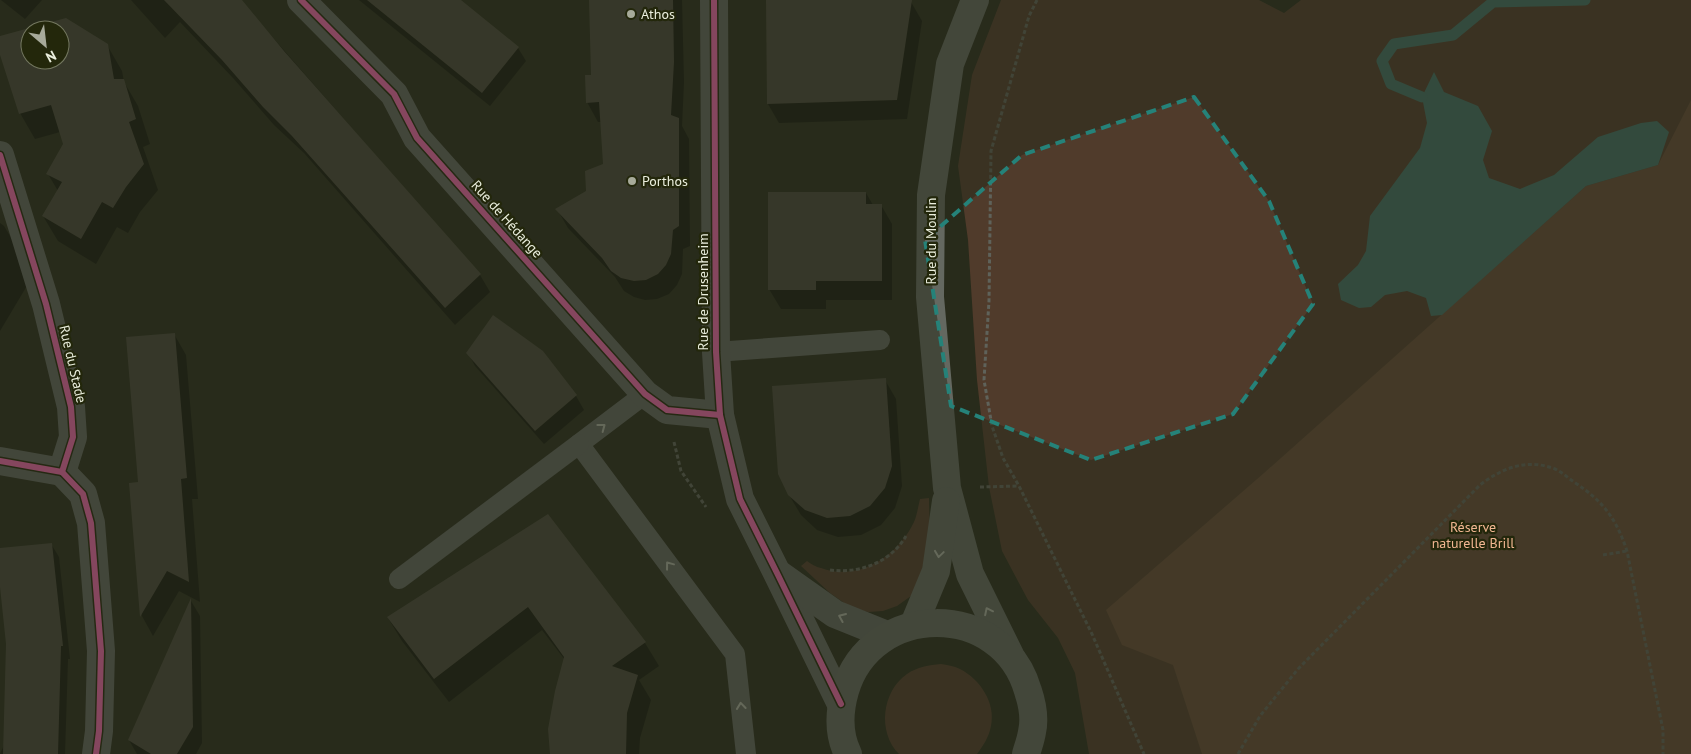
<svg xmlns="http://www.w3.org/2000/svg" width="1691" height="754" viewBox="0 0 1691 754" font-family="'PT Sans',sans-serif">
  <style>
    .green { fill: #503b2b }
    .forest { fill: #664a36 }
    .water { fill: #426f66 }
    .shadow { fill: #0007; fill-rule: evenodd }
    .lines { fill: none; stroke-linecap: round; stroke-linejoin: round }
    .stream { stroke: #426f66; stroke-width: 11 }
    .building { fill: #48463a; fill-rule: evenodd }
    .path { stroke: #5f625a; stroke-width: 3; stroke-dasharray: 4 2.5; stroke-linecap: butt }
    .service { stroke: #636660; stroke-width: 20 }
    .minor { stroke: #636660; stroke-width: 28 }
    .tertiary { stroke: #636660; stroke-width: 28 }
    .secondary { stroke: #646860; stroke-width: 28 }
    .cycleway-casing { stroke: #23270b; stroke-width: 9 }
    .cycleway { stroke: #f766af; stroke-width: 6 }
    .oneway { stroke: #aeb1a5 }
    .oneway2 { stroke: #aeb2a5 }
    .marked { fill: none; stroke: #258279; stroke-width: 4; stroke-dasharray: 10 6; stroke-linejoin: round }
    .poi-dot { fill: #a7aa9a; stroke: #23270b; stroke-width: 2 }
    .labels { text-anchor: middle; stroke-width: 4.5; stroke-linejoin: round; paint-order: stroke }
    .poi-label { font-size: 14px; fill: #ebefde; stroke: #23270b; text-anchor: start }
    .street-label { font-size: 14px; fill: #ebefde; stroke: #23270b }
    .park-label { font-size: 14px; fill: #f1b691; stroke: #23270b }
  </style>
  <rect width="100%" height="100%" fill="#282b1b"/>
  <g class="green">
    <polygon points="1001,0 1259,0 1284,13 1301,0 1691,0 1691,754 1089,754 1075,673 1058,638 1028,600 1002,551 989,487 977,380 968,240 958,166 972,75"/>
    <path d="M929 498 930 545 927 566 911 596 897 606 883 611 868 612 850 607 830 593 801 566 807 561C811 564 816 567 821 568 859 582 898 556 914 522 917 515 918 507 920 499Z"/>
    <path d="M941 664C947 665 954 666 960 669 980 679 996 703 991 726 989 737 983 746 977 754H899C877 732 882 691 907 674 917 667 929 665 941 664Z"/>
  </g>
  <polygon class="forest" points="1691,100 1691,754 1202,754 1173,665 1122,645 1106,610 1264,473 1586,186 1658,165"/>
  <polygon class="water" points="1434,72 1444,92 1478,106 1492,131 1483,160 1489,178 1520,189 1554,175 1598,137 1641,123 1657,121 1669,132 1658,165 1586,186 1442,315 1431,316 1426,298 1407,291 1385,295 1371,307 1359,308 1341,300 1338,284 1358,265 1366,251 1370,216 1420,148 1427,123 1422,97"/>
  <g class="shadow">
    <polygon points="1,0 42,0 25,19"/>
    <polygon points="131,0 237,0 261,24 480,275 490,292 455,325 304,153 274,125 233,78 180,22 165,38"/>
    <polygon points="359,0 459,0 518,48 526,61 490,106"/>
    <polygon points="590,0 682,0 684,82 682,126 689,139 690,246 683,249 682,274 677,285 669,294 657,299 645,300 634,297 624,291 615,277 568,228 557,209 587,192 604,165 602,122 598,122 587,102 592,76"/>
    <polygon points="767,0 911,2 922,21 907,119 779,123 768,104"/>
    <path d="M66 20 107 45 122 71 124 82 138 106 150 144 143 147 158 190 140 212 128 233 117 227 96 264 58 241 43 216 58 191 48 174 64 145 60 132 35 139 20 113 0 51V37ZM30 30H60V60H30Z"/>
    <polygon points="866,193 873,205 881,205 892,224 892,300 826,300 826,309 781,309 769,289"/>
    <polygon points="0,223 4,226 16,246 28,284 0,331"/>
    <polygon points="174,334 186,355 198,499 192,499 200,602 179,591 153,636 142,616 130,484 140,483"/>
    <polygon points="542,352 576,396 584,410 544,444 475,366 468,353"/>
    <polygon points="885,380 896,399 902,486 895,508 881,525 861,535 838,537 817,530 801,515 789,495"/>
    <polygon points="548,516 645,643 659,666 639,680 651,700 640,738 639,754 551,754 565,660 542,630 449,702 402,641 388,618"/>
    <polygon points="51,544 59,557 70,659 68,659 65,754 0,754 4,745 8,644 0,577 0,549"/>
    <polygon points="191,601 200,616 202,743 196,754 137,754 129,740"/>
  </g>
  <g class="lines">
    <polyline class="stream" points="1422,97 1391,84 1382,61 1394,44 1453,35 1493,2 1585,0"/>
  </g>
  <g class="building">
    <polygon points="164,0 242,0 284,51 481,274 445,308 292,136 263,107 222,60"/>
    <polygon points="367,0 461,0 519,47 482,93"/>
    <polygon points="589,0 673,0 674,62 671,115 679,118 679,226 673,230 671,254 666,265 658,274 646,280 634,281 621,278 611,271 602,258 555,209 586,191 585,171 603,164 599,102 586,103 585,75 591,75"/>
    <polygon points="766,0 912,0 897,100 767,104"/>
    <path d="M66 18 108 44 114 79H124L136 119 129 122 144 164 126 187 113 208 102 202 81 239 42 216 62 182 46 174 63 144 51 105 19 114 0 55V36ZM30 30H60V60H30Z"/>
    <polygon points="768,192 866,192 866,204 882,204 882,281 816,281 816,290 768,290"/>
    <polygon points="493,315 543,351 577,395 535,431 466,353"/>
    <polygon points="175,333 187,478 181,479 189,582 167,571 140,617 129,483 138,482 126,337"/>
    <polygon points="886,378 892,466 885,488 870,506 850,516 827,518 805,510 788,495 778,474 772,386"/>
    <polygon points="548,514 646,642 612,666 638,675 627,713 626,754 550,754 548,729 555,691 564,657 528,607 434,679 387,617"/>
    <polygon points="52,543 63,646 61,646 58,754 3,754 6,644 0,587 0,548"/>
    <polygon points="191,598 193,727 177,754 151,754 128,740"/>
  </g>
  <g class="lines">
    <g class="path">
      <polyline points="1037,0 1029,16 991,151 989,301 984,380 992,426 1003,458 1019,486 1092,634 1144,754"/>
      <polyline points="674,442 681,471 706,507"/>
      <polyline points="980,487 1019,486"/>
      <polyline points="1603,555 1627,551"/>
      <path d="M830 570C860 574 891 562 906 536"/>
      <path d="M1238 754 1260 716 1298 669 1480 485C1502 468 1527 458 1555 469 1562 472 1568 478 1574 482 1603 501 1616 518 1627 551L1663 730V754"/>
    </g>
    <g class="service">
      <polyline points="716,352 880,340"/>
      <polyline points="645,394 579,444 735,654 746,754"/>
      <polyline points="399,579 579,444"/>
    </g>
    <g class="minor">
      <polyline points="301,0 394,94 417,138 645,394 667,410 720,415"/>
      <polyline points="0,155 46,304 71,407 73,437 62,472"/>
      <polyline points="0,461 62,472"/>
      <polyline points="62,472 83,494 91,523 101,651 99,731 96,754"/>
    </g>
    <g class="tertiary">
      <polyline points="714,0 716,352 720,415 740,499 777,573 841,704"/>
      <polyline points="780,575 835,614 887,635"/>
    </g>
    <g class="secondary">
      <polyline points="975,0 950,64 931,195 930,297 947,488 970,574 1010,655"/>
      <polyline points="914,624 936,571 946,501"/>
      <path d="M848 754C838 734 839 712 845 691 871 601 1002 600 1028 691 1032 703 1035 719 1032 732 1031 739 1028 747 1026 754"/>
    </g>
    <g class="cycleway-casing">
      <g id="cycleway">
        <polyline points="301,0 394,94 417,138 645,394 667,410 720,415"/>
        <polyline points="714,0 716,352 720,415 740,499 777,573 841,704"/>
        <polyline points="0,155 46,304 71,407 73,437 62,472"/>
        <polyline points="0,461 62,472"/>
        <polyline points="62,472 83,494 91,523 101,651 99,731 96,754"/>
      </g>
    </g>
    <use href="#cycleway" class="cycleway"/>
  </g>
  <defs><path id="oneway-chevron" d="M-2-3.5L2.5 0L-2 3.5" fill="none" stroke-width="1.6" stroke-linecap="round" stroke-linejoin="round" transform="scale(1.25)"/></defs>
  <g class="oneway">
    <use href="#oneway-chevron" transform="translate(602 427) rotate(-37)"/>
    <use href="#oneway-chevron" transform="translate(669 565) rotate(-127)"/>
    <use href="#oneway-chevron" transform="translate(842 617) rotate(-157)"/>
    <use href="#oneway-chevron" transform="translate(741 706) rotate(-96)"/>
  </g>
  <g class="oneway2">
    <use href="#oneway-chevron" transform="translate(939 554) rotate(98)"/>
    <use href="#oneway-chevron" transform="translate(988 611) rotate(-116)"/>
  </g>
  <path d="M0 0H1691V754H0ZM1194 97 1269 201 1313 304 1233 414 1091 460 951 406 925 240 1022 155Z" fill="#282b1b" fill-opacity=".55" fill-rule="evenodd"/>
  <path class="marked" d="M1194 97 1269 201 1313 304 1233 414 1091 460 951 406 925 240 1022 155Z"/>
  <g class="poi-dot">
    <circle cx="631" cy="14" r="5"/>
    <circle cx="632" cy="181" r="5"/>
  </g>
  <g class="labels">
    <g class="poi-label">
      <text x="641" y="19">Athos</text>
      <text x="642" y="186">Porthos</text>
    </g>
    <g class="street-label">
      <text transform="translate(507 219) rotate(48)" y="5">Rue de Hédange</text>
      <text transform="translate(931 241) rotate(-90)" y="5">Rue du Moulin</text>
      <text transform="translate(703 292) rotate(-90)" y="5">Rue de Drusenheim</text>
      <text transform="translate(73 364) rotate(77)" y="5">Rue du Stade</text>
    </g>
    <g class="park-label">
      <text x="1473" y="532">Réserve<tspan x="1473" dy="16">naturelle Brill</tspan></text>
    </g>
  </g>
  <g transform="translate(45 45) rotate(152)"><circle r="24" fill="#23270b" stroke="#73775f"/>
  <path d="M0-4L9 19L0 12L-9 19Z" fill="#a7aa9a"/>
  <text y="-8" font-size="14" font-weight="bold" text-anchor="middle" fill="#ebefde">N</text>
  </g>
</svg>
